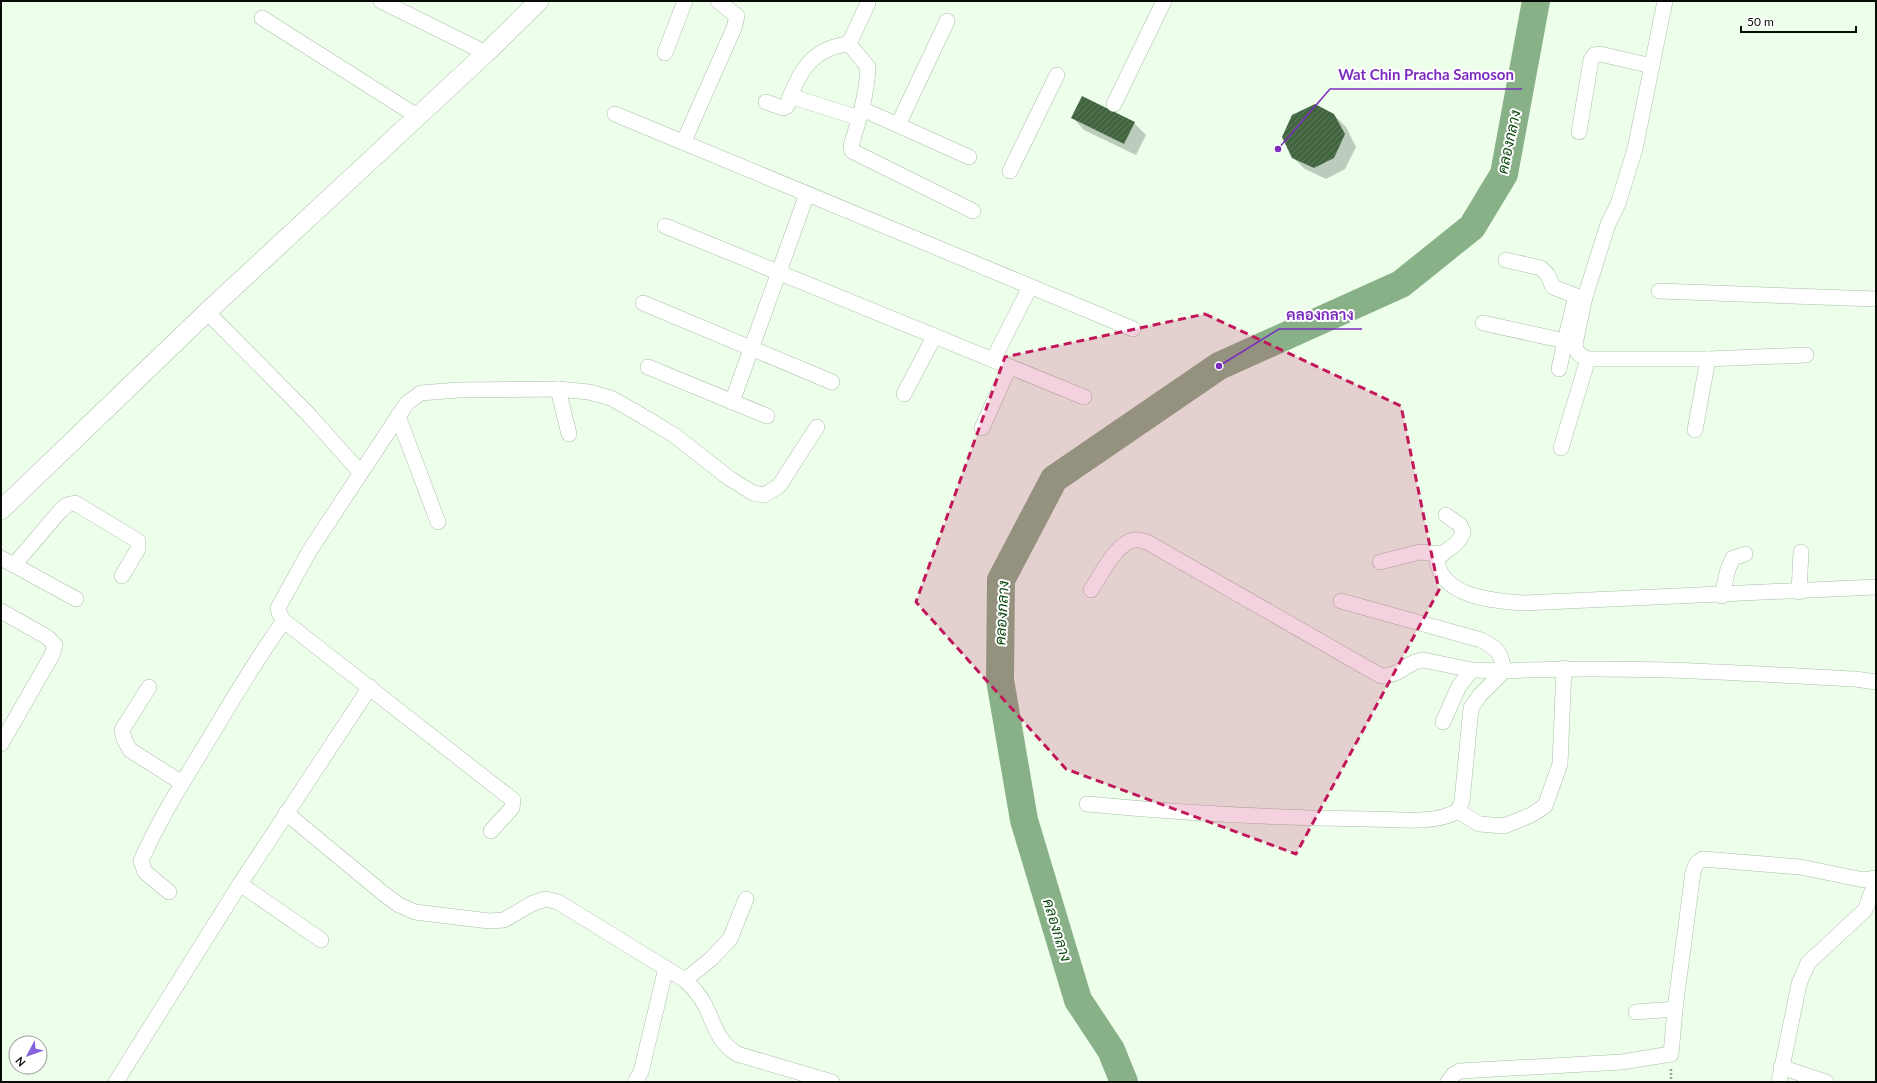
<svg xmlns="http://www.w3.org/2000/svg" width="1877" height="1083" viewBox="0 0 1877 1083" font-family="Lato,Sarabun,sans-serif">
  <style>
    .shadow { fill: #0003 }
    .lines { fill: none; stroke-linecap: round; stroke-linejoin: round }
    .river { stroke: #89b187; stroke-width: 28 }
    .building { fill: url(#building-hatch) }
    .minor-casing { stroke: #aabfa8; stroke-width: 16 }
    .major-casing { stroke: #aabfa8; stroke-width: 20 }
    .path { stroke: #97a495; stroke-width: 2.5; stroke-dasharray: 2 2; stroke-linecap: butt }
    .minor { stroke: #fff; stroke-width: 15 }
    .major { stroke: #fff; stroke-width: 19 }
    .marked { fill: #c2185b; fill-opacity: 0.2; stroke: #c2185b; stroke-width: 3; stroke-dasharray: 8 5; stroke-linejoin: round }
    .labels { text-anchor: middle; stroke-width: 4; stroke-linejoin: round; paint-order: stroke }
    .water-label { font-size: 15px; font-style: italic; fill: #0c470f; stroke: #fff }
    .leader { fill: none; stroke: #7b2cbf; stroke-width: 1.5 }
    .callout-dot { fill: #7b2cbf; stroke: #fff; stroke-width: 1.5 }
    .callout-label { font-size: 15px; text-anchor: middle; font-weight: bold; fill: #7b2cbf; stroke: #fff; stroke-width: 4; stroke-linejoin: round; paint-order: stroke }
  </style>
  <defs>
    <pattern id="building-hatch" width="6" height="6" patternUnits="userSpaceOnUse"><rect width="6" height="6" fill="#41663f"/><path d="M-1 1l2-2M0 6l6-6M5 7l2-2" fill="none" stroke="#5e7a5c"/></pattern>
  </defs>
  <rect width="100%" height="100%" fill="#edfeeb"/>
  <g class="shadow">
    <polygon points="1334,115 1346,127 1356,147 1345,169 1326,179 1305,169 1293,158"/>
    <polygon points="1073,118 1134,123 1146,135 1136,155 1084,130"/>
  </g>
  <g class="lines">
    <polyline class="river" points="1124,1082 1111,1050 1078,1000 1024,820 1000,680 1001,580 1054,479 1219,366 1401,284 1472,227 1504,174 1536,1"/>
  </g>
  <g class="building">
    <polygon points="1082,96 1135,122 1124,144 1071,118"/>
    <polygon points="1315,104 1334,114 1345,134 1334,158 1314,168 1292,158 1282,137 1292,115"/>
  </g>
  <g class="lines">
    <g class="minor-casing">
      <g id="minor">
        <polyline points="381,1 486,53"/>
        <path d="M1665 1 1635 149 1618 204 1608 224 1585 297 1575 344C1576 353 1580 356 1588 359H1708L1806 355"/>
        <path d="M868 3 849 44 868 67C867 94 859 120 851 146L852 151 973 211"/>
        <polyline points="262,18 417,116"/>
        <polyline points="665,53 685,1"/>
        <polyline points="790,96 859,118"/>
        <path d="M766 102 783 108 787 106C798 73 811 48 849 44"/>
        <polyline points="1114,104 1164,1"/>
        <polyline points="862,109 969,157"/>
        <polyline points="615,114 1133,329"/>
        <polyline points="898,125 947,21"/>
        <polyline points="1579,132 1591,60 1594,55 1600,54 1652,66"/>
        <polyline points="684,141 734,28 737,16 718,1"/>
        <polyline points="1010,171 1057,75"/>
        <polyline points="665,226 1084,397"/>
        <polyline points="1506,260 1541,268 1547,274 1553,287 1576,296 1565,341 1575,344"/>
        <polyline points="1659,291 1876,299"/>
        <polyline points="643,303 832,382"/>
        <polyline points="207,312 309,415 360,472"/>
        <polyline points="1483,323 1565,341 1559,369"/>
        <polyline points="993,360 1030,287"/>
        <polyline points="648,367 767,416"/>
        <polyline points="558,389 569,434"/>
        <polyline points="904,394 934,337"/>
        <polyline points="732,402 807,194"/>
        <polyline points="398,416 438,522"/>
        <polyline points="982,428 1009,368"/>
        <polyline points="1695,430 1708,359"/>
        <polyline points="1561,448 1588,359"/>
        <path d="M1446 515 1460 525 1463 532C1459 547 1445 548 1437 560 1441 597 1494 601 1522 603L1876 587"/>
        <polyline points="1,558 14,565 60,511 67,505 75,503 138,541 138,549 122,576"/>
        <polyline points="1380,562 1420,552 1441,554"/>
        <polyline points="14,565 76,599"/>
        <path d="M1091 590C1101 575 1116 543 1134 540 1138 539 1143 541 1147 542L1381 676C1402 676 1405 662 1423 660L1472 670 1504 671C1501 652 1498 649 1481 640L1341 601"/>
        <polyline points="1799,592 1801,552"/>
        <polyline points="1722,596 1728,569 1733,558 1745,554"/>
        <polyline points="1,611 47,637 55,645 52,655 1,744"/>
        <polyline points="149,687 122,730 124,739 130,750 182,783"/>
        <polyline points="1443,722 1459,686 1472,670"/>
        <path d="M1087 804C1181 813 1274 818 1368 819 1395 819 1434 825 1458 811L1462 801 1471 708 1480 695 1504 671C1621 665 1738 673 1855 679L1876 682"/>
        <polyline points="1458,811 1479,824 1504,826 1531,815 1545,806 1560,764 1564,668"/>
        <path d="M286 813 384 894 399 905 415 912 489 921 504 920 533 903 546 899 558 902 685 980C693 988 700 995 705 1005 715 1025 716 1040 737 1054L832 1082"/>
        <polyline points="491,831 512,808 513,800 284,621 279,613 278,608 310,550 407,403 421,393 458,390 558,389 589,392 611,398 639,414 674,435 729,478 753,493 764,495 779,486 817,427"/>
        <polyline points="240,884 321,940"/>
        <path d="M169 892 145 872 141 861C159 819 185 779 209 739 233 699 256 659 284 621"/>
        <polyline points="685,980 711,959 730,939 746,899"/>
        <polyline points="1636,1012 1675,1009"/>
        <polyline points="1781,1067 1826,1082"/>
        <polyline points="116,1082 240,884 370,687"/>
        <polyline points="635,1082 641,1072 666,968"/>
        <path d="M1448 1082 1453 1075 1460 1071 1622 1062 1671 1054 1675 1009 1693 872C1695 865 1697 862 1703 859L1800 867 1864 880 1876 878"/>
        <polyline points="1779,1082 1799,984 1808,963 1865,910 1876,881"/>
      </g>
    </g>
    <g class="major-casing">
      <polyline id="major" points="1,510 207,312 486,53 539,1"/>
    </g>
    <polyline class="path" points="1671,1069 1671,1082"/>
    <use href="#minor" class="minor"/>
    <use href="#major" class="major"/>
  </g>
  <path class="marked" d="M1205 314 1401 406 1439 590 1296 854 1066 769 916 602 1005 357Z"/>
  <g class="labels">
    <g class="water-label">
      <text transform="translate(1509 142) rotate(-78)" y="5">คลองกลาง</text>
      <text transform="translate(1002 613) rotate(-87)" y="5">คลองกลาง</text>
      <text transform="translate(1057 930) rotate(73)" y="5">คลองกลาง</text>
    </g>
  </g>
  <path class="leader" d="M1278 149L1330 89H1522M1219 366L1279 329H1362"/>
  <g class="callout-dot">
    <circle cx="1278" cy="149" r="4"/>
    <circle cx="1219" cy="366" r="4"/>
  </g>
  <g class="callout-label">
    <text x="1426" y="80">Wat Chin Pracha Samoson</text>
    <text x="1320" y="320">คลองกลาง</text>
  </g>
  <rect width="1877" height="1083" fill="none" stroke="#070d06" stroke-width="4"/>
  <g transform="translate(28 1055) rotate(229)"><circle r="19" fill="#ffffff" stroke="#9c9e9b"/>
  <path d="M0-3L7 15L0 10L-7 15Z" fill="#8562dc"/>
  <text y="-6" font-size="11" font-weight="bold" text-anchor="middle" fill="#070d06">N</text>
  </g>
  <path d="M1741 26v6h115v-6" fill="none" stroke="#070d06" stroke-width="2"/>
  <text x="1747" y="26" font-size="12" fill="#070d06" stroke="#ffffff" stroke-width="3" paint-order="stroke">50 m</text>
</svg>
